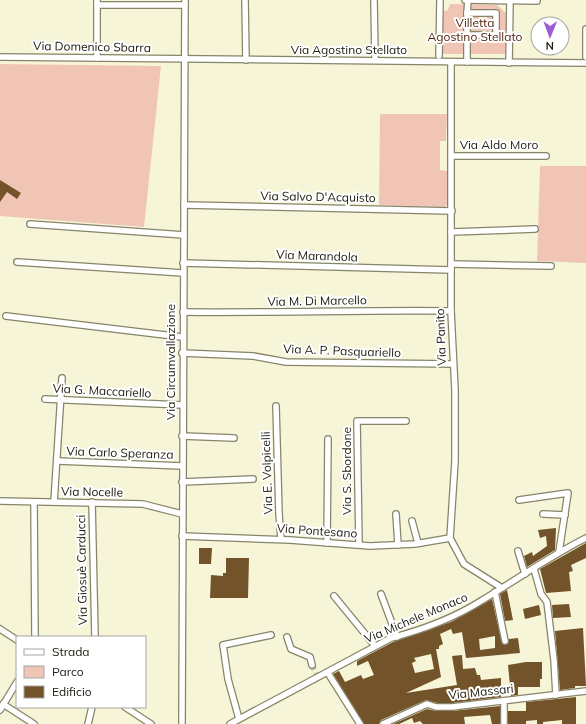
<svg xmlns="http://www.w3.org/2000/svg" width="586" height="724" viewBox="0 0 586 724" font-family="Mulish,sans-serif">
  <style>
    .green { fill: #f1c5b5 }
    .building { fill: #735329; fill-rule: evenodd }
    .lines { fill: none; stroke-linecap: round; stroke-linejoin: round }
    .street-tunnel { stroke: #cccab0; stroke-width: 5.5; stroke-dasharray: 5.5 3; stroke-linecap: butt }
    .street-casing { stroke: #868469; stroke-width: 8 }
    .street { stroke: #fff; stroke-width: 5.5 }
    .labels { text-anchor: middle; stroke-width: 4; stroke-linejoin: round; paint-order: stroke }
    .park-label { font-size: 12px; fill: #501d09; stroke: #fff }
    .street-label { font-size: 12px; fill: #212015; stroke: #fff }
  </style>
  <rect width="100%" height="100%" fill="#f7f5d7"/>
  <g class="green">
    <polygon points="450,4 497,5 507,14 505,54 443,54 442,12 448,10"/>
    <polygon points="0,64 161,66 144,227 0,216"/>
    <polygon points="380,114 447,114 446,141 440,141 440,170 447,171 447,204 445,207 379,205"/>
    <polygon points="540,166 586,166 586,263 537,261"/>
  </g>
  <g class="building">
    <polygon points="0,180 21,193 17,199 7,192 0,202"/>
    <polygon points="556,528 555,550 527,567 524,556 532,552 533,556 547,546 546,536 540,538 538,530"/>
    <polygon points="586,543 586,558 571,565 573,571 569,572 571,591 546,593 540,569"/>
    <polygon points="199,548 212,548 211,564 199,564"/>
    <polygon points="226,558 249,558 248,598 210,598 211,575 223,576 223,573 226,573"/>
    <polygon points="507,590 513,620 505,621 500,594"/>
    <path d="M492 599 502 643 506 645 509 639 518 638 520 653 466 658 462 632 453 634 451 629 440 634 443 644 439 646V649H436L441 677 406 693 457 685 452 656 462 655 463 669 475 668 477 675H480L481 680 501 678V697L452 703H437L426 700 381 720 379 724H364L333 674 339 671 345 682 361 675 363 679 374 675 368 661 357 666V661L393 642 451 622ZM495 636V648L480 650 479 639ZM431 654 434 669 415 673 412 663 416 661 414 658Z"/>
    <polygon points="569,604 571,617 553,618 552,605"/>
    <polygon points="539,605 541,615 525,619 523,609"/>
    <polygon points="583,628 586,686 575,686 575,688 560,690 555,631"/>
    <polygon points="526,662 542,662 542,679 540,679 540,687 518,687 518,695 511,696 508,665"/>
    <polygon points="576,697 576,724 562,724 562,720 543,722 543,724 537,724 537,720 526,721 526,724 508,724 508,711 526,711 526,702"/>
    <polygon points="500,706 500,724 492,724 490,715 464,717 465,724 423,724 420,721 414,723 412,718 399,724 393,724 427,709 436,711 452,711"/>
  </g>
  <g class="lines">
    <polyline class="street-tunnel" points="312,665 318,678"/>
    <g class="street-casing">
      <g id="street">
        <polyline points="245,0 246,60"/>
        <polyline points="374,0 375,60"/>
        <polyline points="465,0 537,1"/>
        <polyline points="97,5 185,5"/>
        <polyline points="467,35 467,13"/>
        <polyline points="439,56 440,0"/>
        <polyline points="0,57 586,63"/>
        <polyline points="586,57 586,29"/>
        <polyline points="97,58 97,0"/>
        <polyline points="451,62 451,311 455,390 455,461 450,538 464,564 502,588"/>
        <polyline points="467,62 467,35 496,35 496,13 467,13 468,0"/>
        <polyline points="509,63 510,0"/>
        <polyline points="452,156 546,156"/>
        <polyline points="184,205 452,211"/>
        <polyline points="30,224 184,235"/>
        <polyline points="451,232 535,229"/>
        <polyline points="17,262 183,273"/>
        <polyline points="183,263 451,270"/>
        <polyline points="451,264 551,266"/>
        <path d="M183 312C272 313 361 310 451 311"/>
        <polyline points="6,316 182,337"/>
        <polyline points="182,353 253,356 286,362 453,364"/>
        <polyline points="45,399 182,405"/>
        <polyline points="276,406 279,514 281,539"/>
        <polyline points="182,436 234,438"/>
        <polyline points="58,461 182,466"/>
        <polyline points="182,482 253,479"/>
        <polyline points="519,500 568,493 559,552"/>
        <polyline points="0,501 143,504 182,514"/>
        <polyline points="34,502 35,637"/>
        <polyline points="54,502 62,378"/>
        <polyline points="92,502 95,637"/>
        <polyline points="396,514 398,545"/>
        <polyline points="543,514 565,515"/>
        <polyline points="412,521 418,543"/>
        <polyline points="182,536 290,540 370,546 415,544 450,538"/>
        <polyline points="327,543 328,439"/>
        <polyline points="359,545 357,421 406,421"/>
        <polyline points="518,551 525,574"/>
        <polyline points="534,569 541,594 547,602 554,660 556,695"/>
        <polyline points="495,592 505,641"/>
        <polyline points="381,594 397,637"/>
        <polyline points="334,596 375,646"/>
        <polyline points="0,629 17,640"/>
        <polyline points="287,637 291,649 310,657 312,665"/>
        <polyline points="328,673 360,724"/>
        <polyline points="504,701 504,724"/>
        <polyline points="3,704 34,724"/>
        <polyline points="125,707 151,724"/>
        <polyline points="0,710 17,682"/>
        <polyline points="239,719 228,679 223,645 271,635"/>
        <polyline points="88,724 92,707"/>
        <polyline points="182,724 185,0"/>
        <path d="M230 724 391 638C422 630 454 618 481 601 516 580 550 556 586 538"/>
        <polyline points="383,724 427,704 436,707 452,707 586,691"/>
      </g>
    </g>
    <use href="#street" class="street"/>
  </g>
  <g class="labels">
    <g class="park-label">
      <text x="475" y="27">Villetta<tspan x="475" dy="14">Agostino Stellato</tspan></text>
    </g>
    <g class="street-label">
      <text transform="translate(92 47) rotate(1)" y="4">Via Domenico Sbarra</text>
      <text x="349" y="54">Via Agostino Stellato</text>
      <text x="499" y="149">Via Aldo Moro</text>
      <text transform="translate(318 197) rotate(1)" y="4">Via Salvo D'Acquisto</text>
      <text transform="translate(317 256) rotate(2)" y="4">Via Marandola</text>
      <text transform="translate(317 301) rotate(-1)" y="4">Via M. Di Marcello</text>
      <text transform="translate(441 337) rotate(-92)" y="4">Via Panito</text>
      <text transform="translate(342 351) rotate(2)" y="4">Via A. P. Pasquariello</text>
      <text transform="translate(171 362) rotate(-90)" y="4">Via Circumvallazione</text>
      <text transform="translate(102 391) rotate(3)" y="4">Via G. Maccariello</text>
      <text transform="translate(120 453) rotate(2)" y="4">Via Carlo Speranza</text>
      <text transform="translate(347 471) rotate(-90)" y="4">Via S. Sbordone</text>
      <text transform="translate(267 473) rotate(-92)" y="4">Via E. Volpicelli</text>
      <text transform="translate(92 492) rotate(1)" y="4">Via Nocelle</text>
      <text transform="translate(317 531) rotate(4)" y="4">Via Pontesano</text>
      <text transform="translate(82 570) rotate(-91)" y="4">Via Giosuè Carducci</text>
      <text transform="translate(416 618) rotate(-23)" y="4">Via Michele Monaco</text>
      <text transform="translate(481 692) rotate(-6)" y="4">Via Massari</text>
    </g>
  </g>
  <rect x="16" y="636" width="130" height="72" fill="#ffffff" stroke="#a6a6a1"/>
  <rect x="24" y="649" width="20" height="6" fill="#ffffff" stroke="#a6a6a1"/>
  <text x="52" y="656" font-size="12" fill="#212015">Strada</text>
  <rect x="24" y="666" width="20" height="12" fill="#f1c5b5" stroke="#a6a6a1"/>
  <text x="52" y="676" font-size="12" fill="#212015">Parco</text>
  <rect x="24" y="686" width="20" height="12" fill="#735329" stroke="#a6a6a1"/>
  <text x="52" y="696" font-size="12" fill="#212015">Edificio</text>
  <g transform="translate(550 36) rotate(181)"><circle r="19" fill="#ffffff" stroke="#a6a6a1"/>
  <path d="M0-3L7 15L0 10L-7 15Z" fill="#9c5cd2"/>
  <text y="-6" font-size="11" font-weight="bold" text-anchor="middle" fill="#212015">N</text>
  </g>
</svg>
